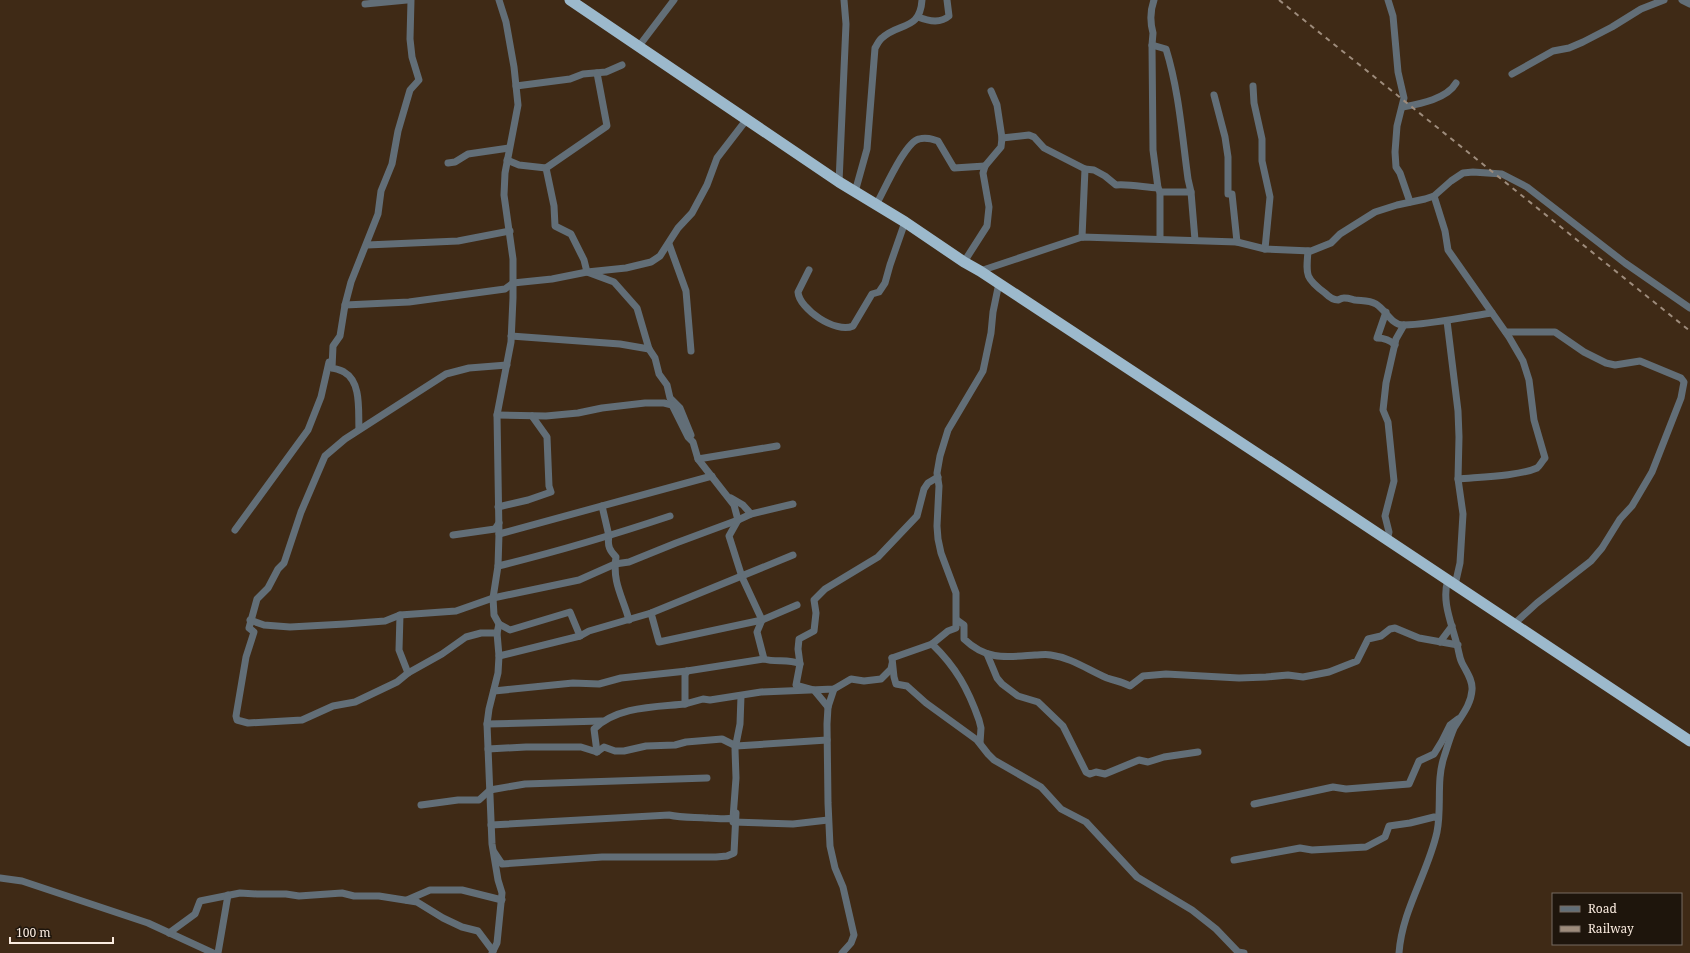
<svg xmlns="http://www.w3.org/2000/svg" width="1690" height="953" viewBox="0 0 1690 953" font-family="'Noto Serif',serif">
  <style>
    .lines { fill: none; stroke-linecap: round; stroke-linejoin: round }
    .minor { stroke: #626e77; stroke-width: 7 }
    .trunk { stroke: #9cb9cc; stroke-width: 11 }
    .rail { stroke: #9e8c7c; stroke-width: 2; stroke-dasharray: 5 5; stroke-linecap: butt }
  </style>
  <rect width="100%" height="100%" fill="#3f2a16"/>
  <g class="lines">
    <g class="minor">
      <path d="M1154 0C1150 11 1150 22 1153 33L1152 45 1153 150 1158 188 1160 192V239"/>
      <polyline points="1388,0 1393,16 1398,72 1404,98 1397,126 1395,152 1396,167 1400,173 1410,202"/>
      <polyline points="1682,0 1690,4"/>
      <polyline points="365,4 407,0"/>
      <path d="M918 17C928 21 940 24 949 16L947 0"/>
      <path d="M1152 45 1166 49C1179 91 1182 135 1188 179L1191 192 1195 240"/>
      <polyline points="639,46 674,0"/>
      <polyline points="1512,74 1553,51 1569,48 1583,42 1612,27 1641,9 1664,0"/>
      <polyline points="516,86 570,79 583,74 606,72 622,65"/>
      <polyline points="1253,86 1254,103 1262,139 1262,161 1270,197 1265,249"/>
      <polyline points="1214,95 1225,137 1228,157 1228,194 1232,194 1237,242"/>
      <path d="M1403 107C1419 104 1447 99 1456 83"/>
      <path d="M1002 138 1029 135 1034 137 1044 148 1085 169 1094 170 1105 176 1116 185C1130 184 1143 187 1158 188"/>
      <polyline points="507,160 519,165 546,168 554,206 555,226 571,234 584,260 587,272 614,282 637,308 649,349 655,358 659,374 667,385 670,398 680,408 691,435"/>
      <polyline points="448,163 455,162 468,154 509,148"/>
      <polyline points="546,168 607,126 597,73"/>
      <polyline points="839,182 846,24 844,0"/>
      <path d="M855 192 867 149 875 48C877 45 879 40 882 38 899 22 920 31 922 0"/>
      <polyline points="1160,192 1191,192"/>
      <path d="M1434 196 1445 231 1448 250 1509 337 1523 361 1529 380 1534 420 1545 458C1542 461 1540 466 1537 468 1519 476 1479 477 1458 479"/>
      <path d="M876 205C884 191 905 142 919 139 926 137 932 139 938 141L954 168 985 166"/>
      <polyline points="1082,237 1085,169"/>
      <polyline points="669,244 686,291 691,351"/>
      <polyline points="367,245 458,241 510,231"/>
      <path d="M1308 251C1306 275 1305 278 1325 293 1328 296 1333 300 1338 300 1340 299 1342 298 1344 298 1349 298 1351 299 1355 300 1362 301 1369 300 1376 304 1386 310 1392 326 1404 325 1434 324 1462 317 1492 313"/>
      <polyline points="964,262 987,226 989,207 983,173 985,166 1001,147 1002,138 997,105 991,91"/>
      <path d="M809 270 798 292C799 309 836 334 853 326L872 294 879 292 885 283 890 265 905 222"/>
      <polyline points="980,271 1082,237 1237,242 1265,249 1311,251 1331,243 1340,234 1375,212 1397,205 1425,199 1434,196 1451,181 1463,173 1473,172 1502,174 1527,187 1625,263 1690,308"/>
      <polyline points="345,305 409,302 505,289 513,283 552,279 587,272 626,268 651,262 660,256 678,228 692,213 707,185 717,158 747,119"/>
      <path d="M1386 312 1377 338C1385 338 1390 340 1395 345"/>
      <polyline points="1447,321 1458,411 1459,437 1458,479 1463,514 1460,563 1455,585"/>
      <polyline points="1506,332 1555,332 1584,352 1606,363 1615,365 1640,361 1681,378 1684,382 1681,398 1652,472 1632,506 1620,519 1602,548 1591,561 1537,603 1514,624"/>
      <polyline points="511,336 620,344 649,349"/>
      <path d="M497 415 546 416 578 413 602 408 645 403H664L672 405 688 437 693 442 698 459 734 505 738 520 729 536 742 577 762 620 757 632 764 659C776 663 788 658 800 664"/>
      <path d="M359 429C358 412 362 382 344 372 341 370 336 369 332 368L333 346 340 336 345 305 351 282 378 214 381 191 392 164 398 131 410 90 419 80 412 57 410 39 411 0"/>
      <polyline points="698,459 777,446"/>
      <polyline points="731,498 743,505 751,514"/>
      <path d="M602 506 609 536C607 546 610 551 616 557 612 583 623 597 629 620"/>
      <polyline points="498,507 528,500 551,492 549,486 547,437 532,416"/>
      <polyline points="235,530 308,430 321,397 329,362"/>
      <polyline points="499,534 712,476"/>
      <polyline points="453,535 495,529 499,523"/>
      <polyline points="1387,541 1389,532 1385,516 1394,481 1388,422 1383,410 1386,383 1396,339 1404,325"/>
      <path d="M498 566C556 552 613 535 670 516"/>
      <polyline points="651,613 659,642 762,620 797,605"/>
      <polyline points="400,615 399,650 408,673"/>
      <polyline points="250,620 264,625 290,627 345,624 385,621 400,615 456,611 493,598 579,580 615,564 629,562 676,543 738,520 751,514 793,504"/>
      <path d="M957 620 964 625V639C987 661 1007 657 1035 655 1040 655 1046 654 1051 655 1072 658 1088 670 1107 678 1115 681 1121 681 1130 686L1143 676 1166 674 1239 678 1266 677 1288 675 1303 677 1329 672 1357 661 1368 639 1381 636 1390 629 1395 628 1419 638 1458 645"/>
      <polyline points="499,624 510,630 570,612 580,636"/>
      <polyline points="497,633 481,633 466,637 442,654 408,673 397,682 355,702 333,706 302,720 248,723 237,720 236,716 246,657 254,632 249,628 257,599 268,588 278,569 284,563 301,512 325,456 345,439 446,374 469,368 507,365"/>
      <polyline points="1440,642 1452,626"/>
      <path d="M932 644C956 667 968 689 979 720L981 728 980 743"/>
      <polyline points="987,654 997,678 1002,684 1018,696 1038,702 1063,726 1086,772 1090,774 1096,772 1105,774 1139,760 1148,762 1164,757 1198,752"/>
      <polyline points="499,656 580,636 589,631 651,613 793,555"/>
      <polyline points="892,658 894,677 896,684 907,686 926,703 977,740 988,754 994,760 1041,787 1061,809 1086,822 1137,877 1192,910 1216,929 1238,952 1244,953"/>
      <polyline points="892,658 932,644 948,631 956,628 956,593 941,553 938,539 937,526 939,486 937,473 940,456 948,430 983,371 991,333 993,312 999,283"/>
      <polyline points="687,671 685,675 685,704 703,699 710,700 761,692 834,689 851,679 864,681 881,679 891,669 892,664"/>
      <polyline points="834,689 828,707 827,724 828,803 830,846 835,868 843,887 854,935 851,943 842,953"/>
      <polyline points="494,691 573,683 599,684 621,678 687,671 764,659"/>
      <polyline points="828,707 814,690 796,685 800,664 798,649 799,639 814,631 816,613 814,600 825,589 878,557 917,516 924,489 928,483 938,477"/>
      <polyline points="487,724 602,721"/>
      <polyline points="488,749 526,747 581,747 597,752 604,747 615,751 624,751 646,746 675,745 686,742 722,739 736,746 827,740"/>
      <path d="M597 752 594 729C617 706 656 707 685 704"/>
      <polyline points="1254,804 1333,787 1346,789 1409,784 1419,761 1434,754 1442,741 1450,725 1458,719"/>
      <polyline points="421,805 458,800 479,800 490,790 525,784 707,778"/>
      <polyline points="733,822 793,824 828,820"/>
      <path d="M491 825 669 815C682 818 694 817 708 818 717 818 724 820 733 818L736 778 735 749 740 724 741 696"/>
      <polyline points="494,852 502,864 602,857 716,857 727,856 734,853 736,813"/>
      <polyline points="1234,860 1300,848 1312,850 1366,847 1385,837 1389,826 1410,823 1434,817 1438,818"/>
      <polyline points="0,878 22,881 148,923 213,953"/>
      <polyline points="407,900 430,890 462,890 502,900"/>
      <polyline points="169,933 195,914 200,901 240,893 257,894 286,894 299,896 342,893 354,896 379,896 417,902 443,918 462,927 478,931 493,951"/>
      <polyline points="218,953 228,895"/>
      <polyline points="492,953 497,943 502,893 498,880 492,844 487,724 489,709 498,673 499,656 497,633 499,624 494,615 493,598 498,566 499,534 497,415 511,342 513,298 513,259 504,195 505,173 518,105 514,67 506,22 499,0"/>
      <path d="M1399 953C1402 910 1428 873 1437 832 1442 807 1436 781 1444 757 1447 748 1450 737 1454 728 1461 716 1471 705 1472 690 1473 680 1466 671 1462 663 1459 657 1459 651 1457 645 1452 624 1441 601 1448 580"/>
    </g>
    <path class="trunk" d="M570 0 839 182 905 222 964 262 980 271C1218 426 1453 584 1690 741"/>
    <polyline class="rail" points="1279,0 1690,331"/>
  </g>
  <rect x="1552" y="893" width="130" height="52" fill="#1e150c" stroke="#766b60"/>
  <rect x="1560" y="906" width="20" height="6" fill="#626e77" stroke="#766b60"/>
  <text x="1588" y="913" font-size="12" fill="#faebdf">Road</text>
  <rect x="1560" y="926" width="20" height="6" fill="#9e8c7c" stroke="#766b60"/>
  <text x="1588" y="933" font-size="12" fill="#faebdf">Railway</text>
  <path d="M10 937v6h103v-6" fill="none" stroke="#faebdf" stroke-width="2"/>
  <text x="16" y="937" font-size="12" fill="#faebdf" stroke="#1e150c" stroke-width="3" paint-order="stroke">100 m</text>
</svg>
